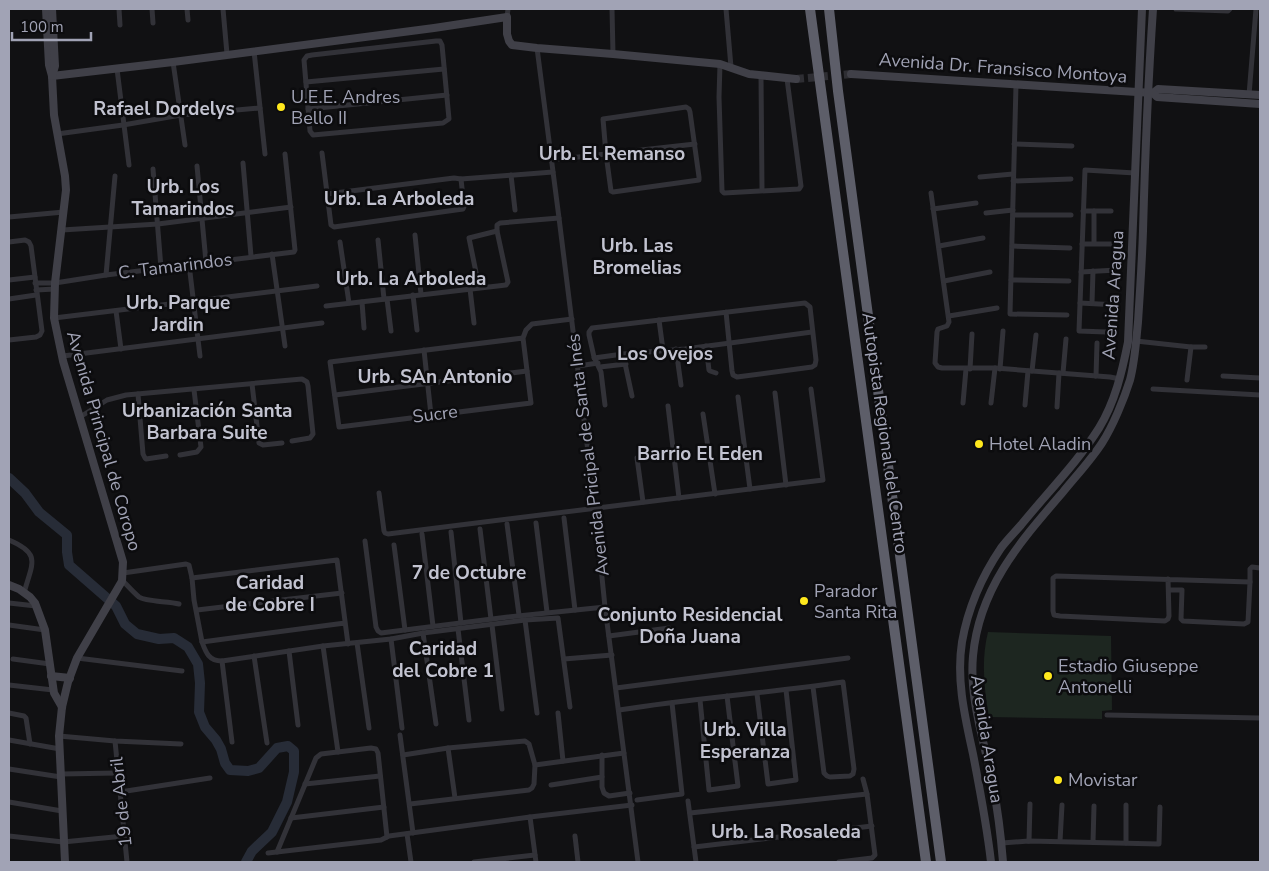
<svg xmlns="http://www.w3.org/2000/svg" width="1269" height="871" viewBox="0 0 1269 871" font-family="'Nunito Sans',sans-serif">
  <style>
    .green { fill: #1d2620 }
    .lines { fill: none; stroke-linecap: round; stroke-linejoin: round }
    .river { stroke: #272c37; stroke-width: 10 }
    .secondary-tunnel { stroke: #2e2e33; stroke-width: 8; stroke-dasharray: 8 4; stroke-linecap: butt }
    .street { stroke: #323238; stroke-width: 5 }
    .secondary { stroke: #404048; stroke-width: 8 }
    .highway { stroke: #5d5e69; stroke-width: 10 }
    .poi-dot { fill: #ffe81d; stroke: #0c0c0e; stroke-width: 2 }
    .labels { text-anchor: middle; stroke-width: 5; stroke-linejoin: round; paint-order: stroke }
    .street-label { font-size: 18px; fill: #a1a3b5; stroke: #0c0c0e }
    .poi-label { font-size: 18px; fill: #a1a3b5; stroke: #0c0c0e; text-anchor: start }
    .neighbourhood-label { font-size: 19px; font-weight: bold; fill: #c2c3d0; stroke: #0c0c0e }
  </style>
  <rect width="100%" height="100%" fill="#111113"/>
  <path class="green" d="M988 632 1111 636 1112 710 1102 711V719L989 717C984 688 981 660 988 632Z"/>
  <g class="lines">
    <polyline class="river" points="9,478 25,493 39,512 67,535 67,552 69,565 116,606 125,624 137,634 159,639 174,638 188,647 198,664 200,683 199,712 205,727 216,740 221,749 225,763 230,770 248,771 259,768 277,748 288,746 294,751 294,772 287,802 272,832 252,851 246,862"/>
    <polyline class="secondary-tunnel" points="796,79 851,74"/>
    <g class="street">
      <polyline points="119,9 120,25"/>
      <polyline points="152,9 153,23"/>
      <polyline points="187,9 188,20"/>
      <polyline points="223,9 227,54"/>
      <polyline points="612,9 613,54"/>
      <polyline points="726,9 731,67"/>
      <polyline points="1176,9 1228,11 1230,9"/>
      <polyline points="507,17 508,9"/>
      <polygon points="436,41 440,41 442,45 449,119 443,123 313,135 310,131 304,60 307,56 312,55"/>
      <polyline points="537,48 559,218 595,508 605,607 638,862"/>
      <polyline points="254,51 265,154"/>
      <polyline points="173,62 185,145"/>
      <polyline points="720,64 719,97 722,191 724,193 799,189 801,186 787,79"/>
      <polyline points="117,69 129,165"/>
      <polyline points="761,76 762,190"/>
      <polyline points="306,82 444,69"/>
      <polyline points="1016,85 1010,314 1067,315"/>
      <polyline points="1249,95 1256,9"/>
      <polygon points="686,107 689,109 690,112 699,177 699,180 613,192 611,191 606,154 603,119"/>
      <polyline points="308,109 447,95"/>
      <polyline points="57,134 123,125 181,115 260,108"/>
      <polyline points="1014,144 1072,146"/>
      <polyline points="322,153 331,225 334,227 463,209 464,207 461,179"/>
      <polyline points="552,160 695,144"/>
      <polyline points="243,163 251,256"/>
      <polyline points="197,166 206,262"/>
      <polyline points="153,169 161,268"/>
      <polyline points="511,175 515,210"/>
      <polyline points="980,177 1013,174"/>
      <polyline points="1013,181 1071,179"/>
      <polyline points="931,193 949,322 947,326 938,329 937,332 935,363 938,367 942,368 995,368 1110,377 1120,379"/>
      <polyline points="327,194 454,178 461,179 553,172"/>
      <polyline points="933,209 976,203"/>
      <polyline points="1083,211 1111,211"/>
      <polyline points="986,213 1013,210"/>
      <polyline points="1013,215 1071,215"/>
      <polyline points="9,217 64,212"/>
      <polyline points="62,230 158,224 291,207"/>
      <polyline points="415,235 421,294"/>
      <polyline points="378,240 384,299"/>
      <polyline points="9,242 25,240 29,242 31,246 42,331 40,335 36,337 9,340"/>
      <polyline points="340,242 349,303"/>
      <polyline points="1094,243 1094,211"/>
      <polyline points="1082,244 1122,244"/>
      <polyline points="939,246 983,238"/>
      <polyline points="1012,246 1070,248"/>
      <polyline points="272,254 285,346"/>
      <polyline points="189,264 200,356"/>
      <polyline points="1081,272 1117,270"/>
      <polyline points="106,275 115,176"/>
      <polyline points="9,280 35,277"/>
      <polyline points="1011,280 1069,281"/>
      <polyline points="944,281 990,272"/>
      <polyline points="35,283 55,283 106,275 294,252 295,250 285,154"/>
      <polyline points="479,287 469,238 497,231"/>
      <polyline points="470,289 474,323"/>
      <polyline points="36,290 55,289"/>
      <polyline points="413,295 417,330"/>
      <polyline points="9,299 36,295"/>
      <polyline points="387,299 391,331"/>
      <polyline points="362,302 364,328"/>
      <polyline points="1080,303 1118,305"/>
      <polyline points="1092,303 1093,271"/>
      <polyline points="326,306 506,285 508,282 497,231 497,225 500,223 559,218"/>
      <polyline points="116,311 121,349"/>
      <polyline points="949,316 997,308"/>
      <polyline points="54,318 317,286"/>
      <polyline points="659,320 663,350"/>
      <polyline points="1106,332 1079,331 1085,170 1135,173"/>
      <polyline points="523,338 330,362 339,427 531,403 523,338 526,330 532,324 572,319"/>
      <polyline points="1136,341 1191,347 1205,347"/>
      <polyline points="706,346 709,370 710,371 716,373"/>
      <polyline points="676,349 681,385"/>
      <polyline points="424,350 431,415"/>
      <polyline points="623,354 632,396"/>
      <polyline points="63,356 322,323"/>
      <polyline points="594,358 623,354 685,349 812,332"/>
      <polyline points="578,366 598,363"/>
      <polyline points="600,367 626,364"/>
      <polyline points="970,369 972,334"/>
      <polyline points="1000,369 1003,331"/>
      <polyline points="1032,371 1036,335"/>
      <polyline points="1063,373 1066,339"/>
      <polyline points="1096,376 1097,343"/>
      <polyline points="1223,376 1260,378"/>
      <polyline points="1187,380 1191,347"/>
      <polyline points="252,384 259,443 263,445 282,443"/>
      <polyline points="1153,389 1260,395"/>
      <polyline points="775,393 786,485"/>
      <polyline points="138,394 143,454 145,458 146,459 166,456"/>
      <polyline points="335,395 527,371"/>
      <polyline points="738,397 750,489"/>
      <polyline points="963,403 966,369"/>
      <polyline points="991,403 995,368"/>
      <polyline points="605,405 601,372 594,357 589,335 589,332 592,328 805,303 810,307 816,360 815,365 812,367 737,377 733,375 732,371 726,312"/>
      <polyline points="1025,405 1028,371"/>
      <polyline points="668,406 679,498"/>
      <polyline points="1057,407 1059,373"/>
      <polyline points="703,414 715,494"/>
      <polyline points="80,417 107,400 126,395 302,379 307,382 308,386 313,434 310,438 292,441"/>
      <polyline points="180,455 197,452 201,447 194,390"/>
      <polyline points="637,458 643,502"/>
      <polyline points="379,493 384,531 385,533 388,534 823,480 811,389"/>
      <polyline points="564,518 575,610"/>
      <polyline points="536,523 547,612"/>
      <polyline points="507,524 519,615"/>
      <polyline points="480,529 491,619"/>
      <polyline points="451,532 461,623"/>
      <polyline points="422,534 433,626"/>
      <path d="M9 540C42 554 32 563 24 593"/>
      <polyline points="365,541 376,627 378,631 381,633 508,617 605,607"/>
      <polyline points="394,545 405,630"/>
      <polyline points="123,573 186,564 189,565 192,578"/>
      <polyline points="1168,579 1169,616 1168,619 1165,621 1060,616 1054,615 1053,611 1053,578 1056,576 1250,582 1248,622 1244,624 1183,621 1181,619 1182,590 1169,590"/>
      <path d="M122 580C127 585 133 592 139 597 146 602 169 601 179 604"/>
      <polyline points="1250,582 1250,569 1252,567 1260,568"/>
      <polyline points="9,603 36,606"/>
      <polyline points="197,610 342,593"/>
      <polyline points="525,620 537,713"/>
      <polyline points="345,623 202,642 194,600 192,578 337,560 348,644"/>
      <polyline points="9,625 45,630"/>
      <polyline points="492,625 502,709"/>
      <polyline points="458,629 469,720"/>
      <polyline points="423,633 525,620 558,618 570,707"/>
      <polyline points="609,636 669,628"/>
      <polyline points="391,639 402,728"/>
      <path d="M202 642C206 653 209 661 222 661L323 646 391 639 423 633 436 724"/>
      <polyline points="357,643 369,728"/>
      <polyline points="323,646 338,752"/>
      <polyline points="289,651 298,725"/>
      <polyline points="254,656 267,743"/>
      <polyline points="77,658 182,671"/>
      <polyline points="13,659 50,664"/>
      <polyline points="564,659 612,655"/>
      <polyline points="222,661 232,742"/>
      <polyline points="9,685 53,690"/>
      <polyline points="616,688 848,658"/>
      <polyline points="757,694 768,784 796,780 786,690"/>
      <polyline points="700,700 709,790 738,786 727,696"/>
      <path d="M619 710C693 698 769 693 843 682L854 769 853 774 850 776 830 777 827 776 824 773 813 687"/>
      <polyline points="9,713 24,716 26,718 30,744"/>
      <polyline points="558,713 563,761"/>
      <polyline points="1107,715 1260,718"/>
      <polyline points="400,735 413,833"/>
      <polyline points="59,736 115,741 181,744"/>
      <polyline points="9,740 60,749"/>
      <polyline points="115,741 127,862"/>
      <polyline points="448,748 455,798"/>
      <polyline points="403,755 448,748 525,741 529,744 535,765 534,784 532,788 529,790 410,804"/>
      <polyline points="535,765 624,753"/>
      <polyline points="9,769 61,777"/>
      <polyline points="61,774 117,773"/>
      <polyline points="602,777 602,787 604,793 609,796 630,793"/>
      <polyline points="305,784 380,776"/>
      <polyline points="551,785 602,777 602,755"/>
      <polyline points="120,792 210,778"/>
      <polyline points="637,800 682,794 672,703"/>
      <polyline points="688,801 696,862"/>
      <polyline points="9,802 62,811"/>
      <polyline points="690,813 867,794"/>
      <polyline points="530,817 632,805"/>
      <polyline points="291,818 384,807"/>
      <polyline points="407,834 411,862"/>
      <polyline points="9,836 63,842 124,836"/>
      <polyline points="575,836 578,862"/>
      <polyline points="1029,841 1030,804"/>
      <polyline points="1060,841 1062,805"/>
      <polyline points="1093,842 1094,806"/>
      <polyline points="1002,843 1029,841 1159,844 1160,807"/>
      <polyline points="1126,843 1126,805"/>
      <polyline points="694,847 872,826"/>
      <polyline points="277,852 316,758 321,754 371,748 376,749 378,753 387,837"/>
      <polyline points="268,853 381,840 389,836 530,817 536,862"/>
      <polyline points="474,862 535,855"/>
      <polyline points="839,862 872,858 875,855 867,794 863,779"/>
    </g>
    <g class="secondary">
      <polyline points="46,9 49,65 52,76 54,115 65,176 66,190 55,283 54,318 63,361 123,562 122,581 77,658 68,682 62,707 59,736 65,862"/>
      <polyline points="851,74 1153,93 1158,89 1260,95"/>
      <polyline points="52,76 173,62 434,28 507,17 507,34 509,41 512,45 537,48 613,54 720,64 749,74 796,79"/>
      <polyline points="52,76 55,66 52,9"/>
      <polyline points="1153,93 1157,97 1260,104"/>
      <polyline points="9,585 19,589 30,597 35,603 45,630 54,693 62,707"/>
      <polyline points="51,676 70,678"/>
      <path d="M991 862C987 826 980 790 973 754 965 717 956 680 962 642 968 608 982 576 1001 548 1007 540 1014 533 1021 525 1047 493 1077 463 1099 428 1115 402 1122 372 1128 342L1142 9"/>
      <path d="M1003 862C1001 837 998 811 993 786 985 743 969 700 973 656 979 588 1020 542 1063 492 1076 476 1091 460 1102 443 1113 426 1124 399 1130 380 1135 361 1136 342 1138 322 1140 292 1142 261 1143 231 1145 157 1148 83 1153 9"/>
    </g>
    <g class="highway">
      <polyline points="810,9 926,862"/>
      <polyline points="829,9 838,91 941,862"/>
    </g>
  </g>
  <g class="poi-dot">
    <circle cx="281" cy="107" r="5"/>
    <circle cx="979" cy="444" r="5"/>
    <circle cx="804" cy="601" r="5"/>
    <circle cx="1048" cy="676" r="5"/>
    <circle cx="1058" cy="780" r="5"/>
  </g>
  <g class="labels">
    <g class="street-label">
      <text transform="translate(1003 68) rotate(4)" y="6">Avenida Dr. Fransisco Montoya</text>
      <text transform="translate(175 266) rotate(-7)" y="6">C. Tamarindos</text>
      <text transform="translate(1113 295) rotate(-86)" y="6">Avenida Aragua</text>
      <text transform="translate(435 414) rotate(-7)" y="6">Sucre</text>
      <text transform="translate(885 433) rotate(82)" y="6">Autopista Regional del Centro</text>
      <text transform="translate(104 441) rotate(74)" y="6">Avenida Principal de Coropo</text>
      <text transform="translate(588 455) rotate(-97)" y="6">Avenida Pricipal de Santa Inés</text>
      <text transform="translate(987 739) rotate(81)" y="6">Avenida Aragua</text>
      <text transform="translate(121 802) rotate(-96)" y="6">19 de Abril</text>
    </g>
    <g class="poi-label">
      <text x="291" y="103">U.E.E. Andres<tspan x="291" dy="21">Bello II</tspan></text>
      <text x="989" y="450">Hotel Aladin</text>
      <text x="814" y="597">Parador<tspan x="814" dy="21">Santa Rita</tspan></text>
      <text x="1058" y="672">Estadio Giuseppe<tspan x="1058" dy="21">Antonelli</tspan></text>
      <text x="1068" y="786">Movistar</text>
    </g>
    <g class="neighbourhood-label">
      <text x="164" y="115">Rafael Dordelys</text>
      <text x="612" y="160">Urb. El Remanso</text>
      <text x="183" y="193">Urb. Los<tspan x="183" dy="22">Tamarindos</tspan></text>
      <text x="399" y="205">Urb. La Arboleda</text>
      <text x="637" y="252">Urb. Las<tspan x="637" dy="22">Bromelias</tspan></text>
      <text x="411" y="285">Urb. La Arboleda</text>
      <text x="178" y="309">Urb. Parque<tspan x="178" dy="22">Jardin</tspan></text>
      <text x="665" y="360">Los Ovejos</text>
      <text x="435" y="383">Urb. SAn Antonio</text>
      <text x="207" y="417">Urbanización Santa<tspan x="207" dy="22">Barbara Suite</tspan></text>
      <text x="700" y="460">Barrio El Eden</text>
      <text x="469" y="579">7 de Octubre</text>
      <text x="270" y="589">Caridad<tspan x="270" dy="22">de Cobre I</tspan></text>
      <text x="690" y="621">Conjunto Residencial<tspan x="690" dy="22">Doña Juana</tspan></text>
      <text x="443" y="655">Caridad<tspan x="443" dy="22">del Cobre 1</tspan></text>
      <text x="745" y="736">Urb. Villa<tspan x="745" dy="22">Esperanza</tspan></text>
      <text x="786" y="838">Urb. La Rosaleda</text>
    </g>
  </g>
  <rect width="1269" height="871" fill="none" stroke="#a1a3b5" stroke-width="20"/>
  <path d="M12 32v8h79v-8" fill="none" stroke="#a1a3b5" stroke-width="2.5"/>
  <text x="20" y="32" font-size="15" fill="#a1a3b5" stroke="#0c0c0e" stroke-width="4" paint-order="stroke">100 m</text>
</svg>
